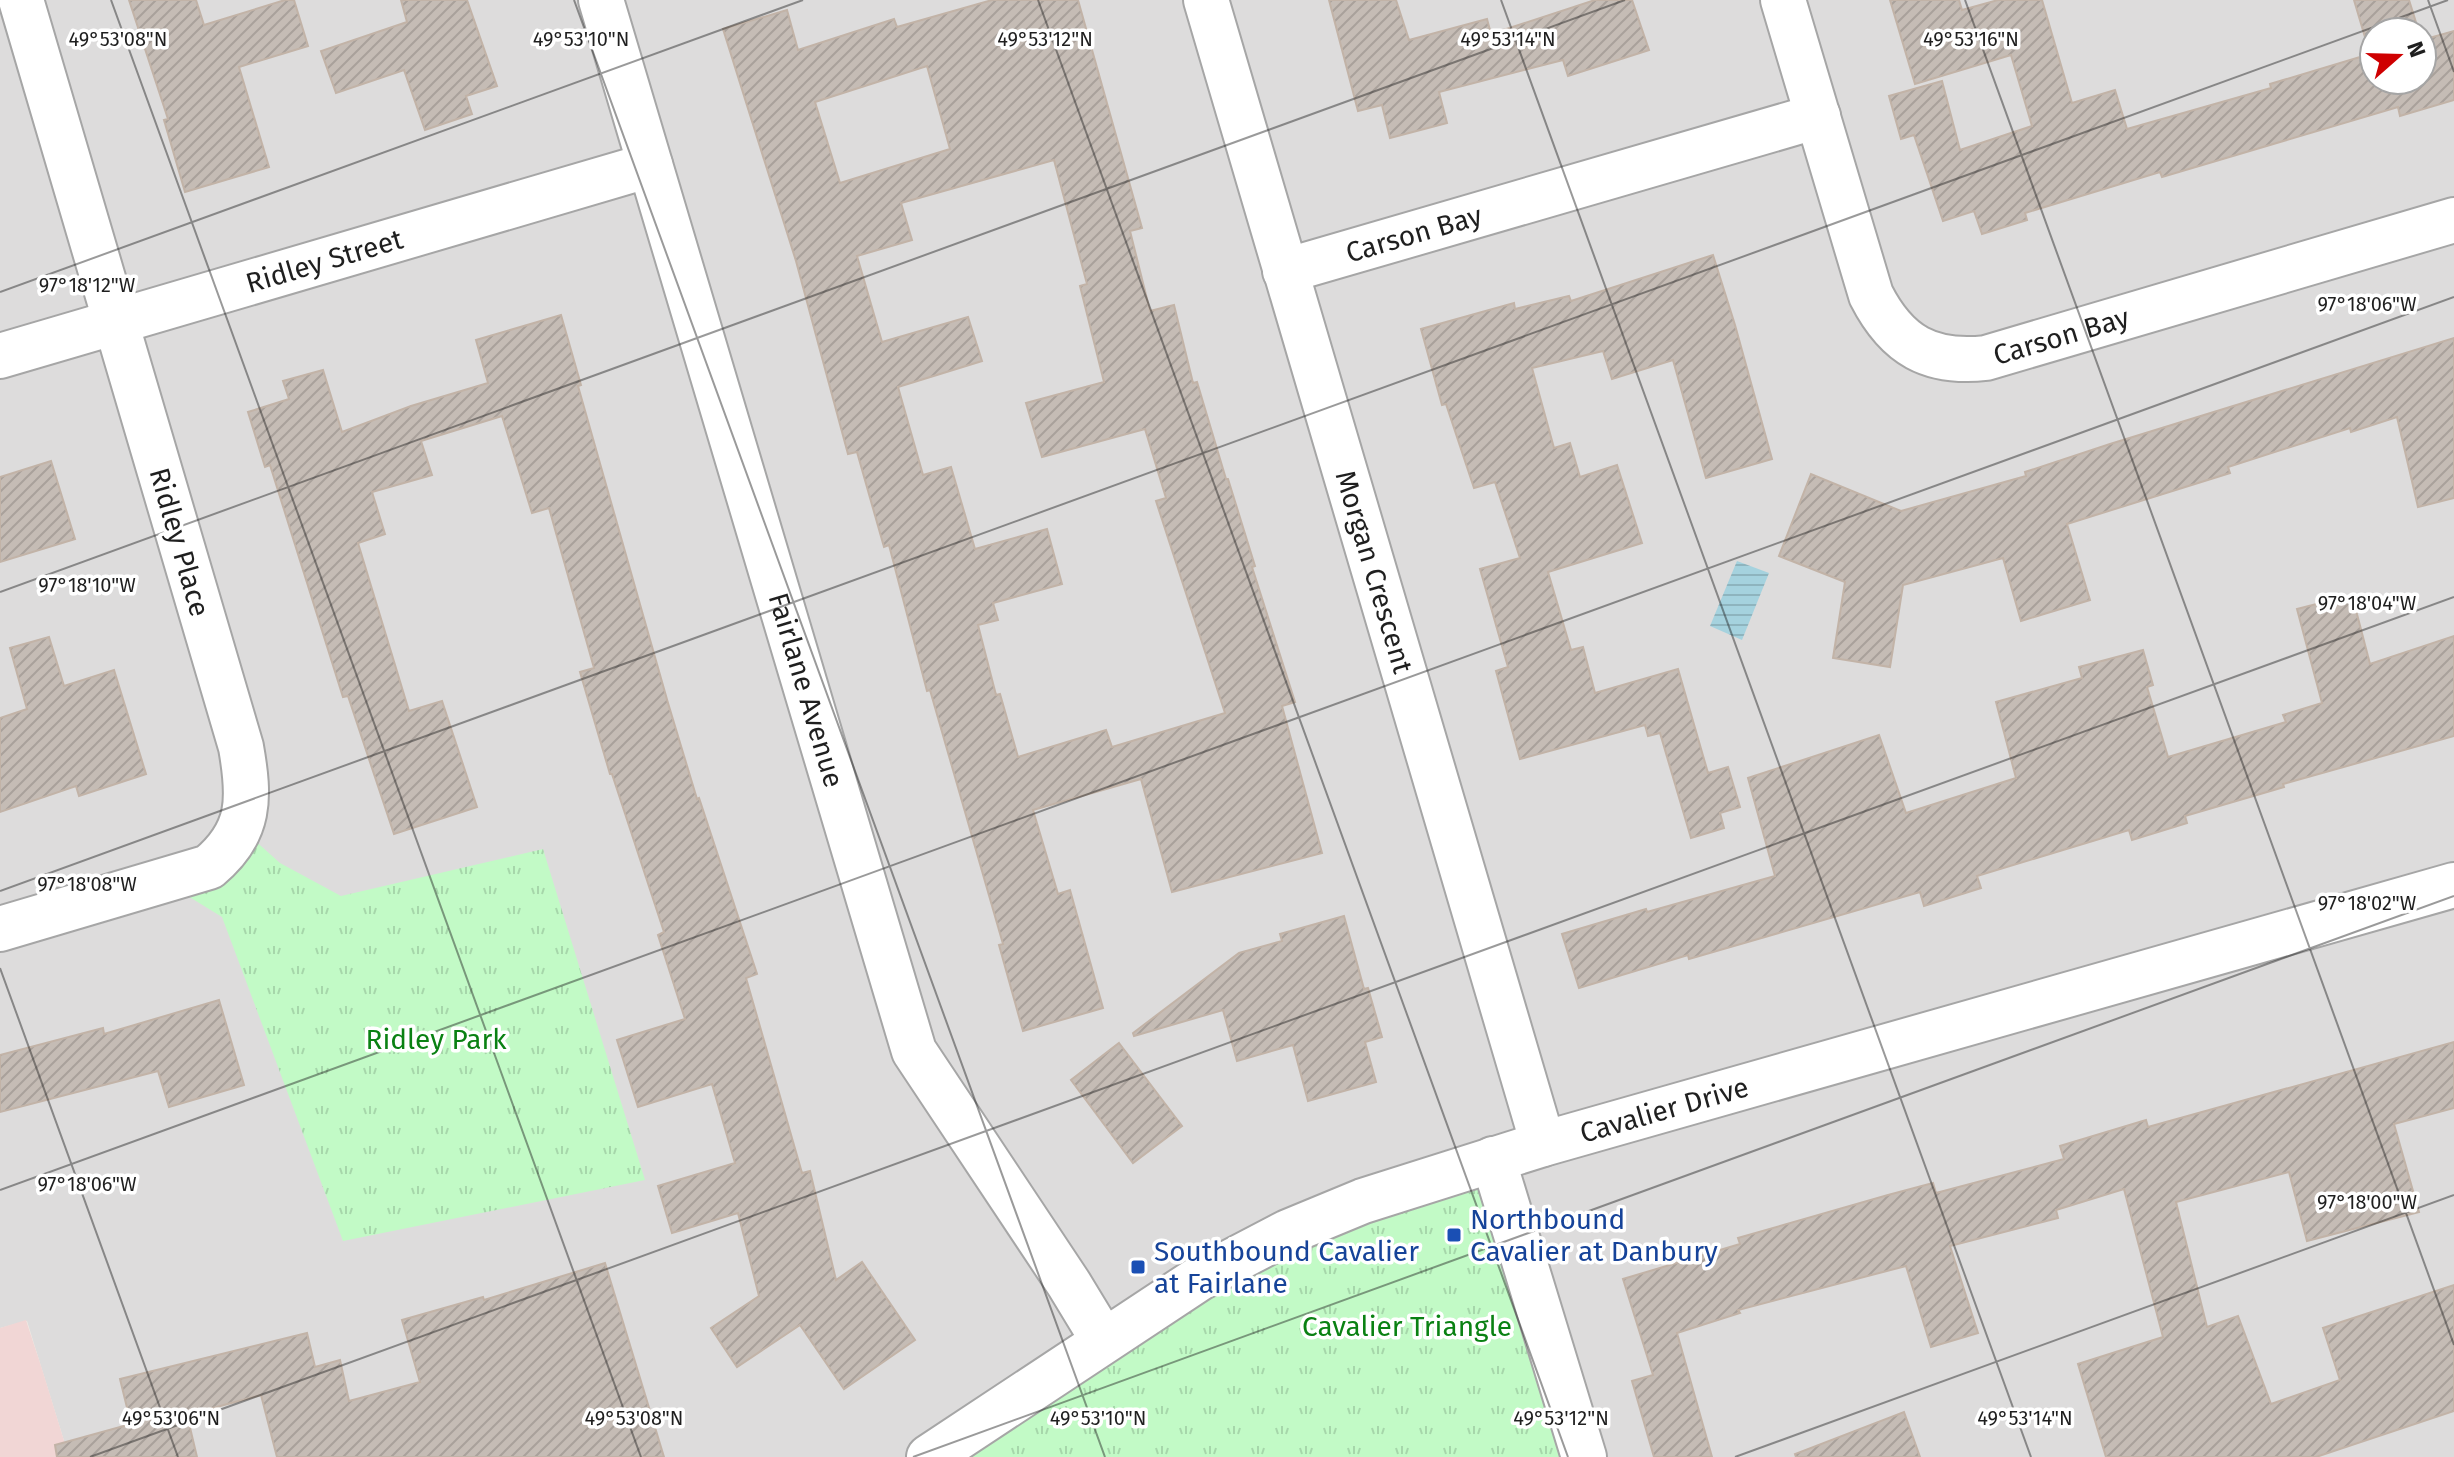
<svg xmlns="http://www.w3.org/2000/svg" width="2454" height="1457" viewBox="0 0 2454 1457" font-family="'Fira Sans',sans-serif">
  <style>
    .residential { fill: #dddcdc; fill-rule: evenodd }
    .commercial { fill: #f1d6d5 }
    .park { fill: url(#park-tufts) }
    .water { fill: url(#water-rules) }
    .building { fill: url(#building-hatch); stroke: #c2b3a7; stroke-width: 2; fill-rule: evenodd }
    .lines { fill: none; stroke-linecap: round; stroke-linejoin: round }
    .minor-casing { stroke: #a6a6a6; stroke-width: 48 }
    .minor { stroke: #fff; stroke-width: 44 }
    .ticks { fill: none; stroke: #1f1f1f; stroke-width: 2; stroke-opacity: 0.45 }
    .transit-dot { fill: #1a4fb4; stroke: #fff; stroke-width: 3 }
    .labels { text-anchor: middle; stroke-width: 7; stroke-linejoin: round; paint-order: stroke }
    .street-label { font-size: 28px; fill: #1f1f1f; stroke: #fff }
    .park-label { font-size: 28px; fill: #0a8113; stroke: #fff }
    .transit-label { font-size: 28px; fill: #164399; stroke: #fff; text-anchor: start }
    .ticks-label { font-size: 20px; text-anchor: middle; fill: #1f1f1f; stroke: #fff; stroke-width: 7; stroke-linejoin: round; paint-order: stroke }
  </style>
  <defs>
    <pattern id="park-tufts" width="24" height="20" patternUnits="userSpaceOnUse" patternTransform="scale(2)"><rect width="24" height="20" fill="#c2fac6"/><path d="M3 7l-1-3M5 7V3M7 7l1-3M15 17l-1-3M17 17v-4M19 17l1-3" fill="none" stroke="#a6d6aa"/></pattern>
    <pattern id="water-rules" width="6" height="5" patternUnits="userSpaceOnUse" patternTransform="scale(2)"><rect width="6" height="5" fill="#a5d2de"/><path d="M0 2.5h6" fill="none" stroke="#8eb4be"/></pattern>
    <pattern id="building-hatch" width="6" height="6" patternUnits="userSpaceOnUse" patternTransform="scale(2)"><rect width="6" height="6" fill="#c5bcb5"/><path d="M-1 1l2-2M0 6l6-6M5 7l2-2" fill="none" stroke="#a9a19b"/></pattern>
  </defs>
  <rect width="100%" height="100%" fill="#f0ede5"/>
  <path class="residential" d="M0 0H2454V1457H69L27 1321 0 1328ZM2374 32H2422V80H2374Z"/>
  <polygon class="commercial" points="26,1320 42,1369 69,1457 0,1457 0,1328"/>
  <g class="park">
    <polygon points="241,828 280,863 341,896 543,849 645,1180 343,1241 222,917 165,882"/>
    <polygon points="1493,1159 1584,1457 929,1457 1103,1340"/>
  </g>
  <polygon class="water" points="1737,561 1769,573 1742,640 1710,626"/>
  <g class="building">
    <polygon points="129,0 196,0 204,25 285,0 294,0 308,46 239,67 269,167 185,192 164,120 168,119"/>
    <polygon points="401,0 467,0 497,86 466,96 472,114 425,130 404,70 336,93 321,51 407,22"/>
    <path d="M992 0H1078L1142 228 1130 231 1150 311 1174 305 1193 383 1197 382 1226 479H1228L1255 566 1252 567 1295 702 1282 706 1322 853 1172 892 1141 779 1033 810 1058 894 1070 890 1103 1008 1023 1031 999 945 1003 944 930 690 927 691 889 545 884 547 857 452 848 454 796 261 723 29 787 10 798 50 894 19 897 27ZM927 66 950 149 840 183 815 102ZM1054 160 1087 284 1080 286 1104 382 1026 403 1042 457 1145 429 1166 498 1156 501 1225 713 1112 747 1106 730 1018 757 1000 694 996 695 978 625 998 620 993 603 1062 584 1047 529 975 549 951 467 923 475 898 387 982 361 968 317 882 342 857 256 912 240 901 203Z"/>
    <polygon points="1329,0 1396,0 1409,40 1487,19 1491,34 1595,0 1632,0 1649,50 1568,76 1563,60 1439,92 1447,123 1390,138 1382,105 1358,111"/>
    <polygon points="1890,0 1959,0 1962,10 1998,0 2042,0 2072,103 2115,90 2127,129 2271,88 2270,84 2370,54 2354,0 2409,0 2419,32 2374,32 2374,80 2422,80 2422,40 2454,31 2454,100 2400,116 2398,107 2162,177 2160,172 2025,213 2027,220 1982,234 1974,211 1943,221 1914,135 1901,139 1889,96 1942,81 1960,150 2032,126 2011,55 1915,84"/>
    <polygon points="1713,255 1735,325 1772,459 1706,478 1673,360 1612,379 1603,351 1532,368 1554,448 1570,443 1580,477 1617,465 1642,543 1548,572 1571,650 1583,647 1595,693 1678,669 1708,773 1728,767 1740,807 1720,813 1724,828 1691,838 1660,733 1648,736 1645,725 1520,759 1496,671 1508,667 1480,569 1520,558 1495,482 1474,488 1446,404 1442,405 1421,329 1514,303 1515,309 1569,296 1571,301"/>
    <polygon points="561,315 581,385 578,386 668,703 697,799 699,798 757,974 746,978 802,1173 810,1171 836,1280 862,1262 915,1340 844,1389 800,1325 737,1367 711,1328 759,1296 738,1213 672,1233 658,1186 735,1163 712,1084 638,1107 617,1040 685,1019 658,935 664,932 612,774 610,774 580,672 594,668 549,508 532,513 502,416 421,441 432,475 372,492 385,534 358,543 409,711 442,701 477,807 394,834 348,696 343,697 270,465 265,467 248,412 289,399 283,381 323,370 342,432 411,406 488,383 476,340"/>
    <polygon points="2454,338 2454,498 2418,507 2397,417 2351,432 2350,428 2228,467 2230,473 2067,524 2090,600 2021,621 2003,558 1903,585 1890,667 1833,658 1845,582 1779,556 1811,474 1901,511 2026,476 2025,472 2110,444"/>
    <polygon points="51,461 75,539 0,562 0,477"/>
    <polygon points="2352,595 2370,664 2454,636 2454,736 2283,784 2284,787 2185,816 2187,823 2132,840 2129,830 1977,876 1981,888 1924,906 1920,892 1689,959 1688,955 1579,988 1562,934 1646,909 1647,912 1775,876 1748,778 1879,735 1906,813 2016,778 1996,702 2082,678 2079,667 2143,650 2153,685 2147,687 2168,757 2286,722 2283,715 2322,703 2297,609"/>
    <polygon points="49,637 64,686 114,670 146,774 79,796 76,786 0,812 0,718 27,709 10,648"/>
    <polygon points="1344,916 1364,989 1368,988 1382,1037 1365,1042 1376,1082 1308,1101 1293,1045 1237,1061 1223,1010 1134,1036 1133,1033 1239,953 1282,941 1280,934"/>
    <polygon points="219,1000 244,1085 169,1107 158,1071 0,1112 0,1055 103,1028 104,1034"/>
    <polygon points="2454,1042 2454,1108 2394,1124 2419,1212 2307,1241 2289,1172 2176,1202 2207,1327 2238,1316 2271,1404 2340,1380 2323,1328 2454,1285 2454,1411 2316,1457 2106,1457 2078,1364 2163,1337 2124,1189 2056,1210 2058,1218 1950,1246 1978,1333 1931,1347 1906,1266 1738,1310 1740,1313 1677,1333 1712,1457 1654,1457 1632,1381 1653,1375 1623,1279 1740,1244 1738,1238 1888,1195 1933,1183 1936,1193 2064,1159 2060,1146 2146,1120 2148,1127"/>
    <polygon points="1119,1043 1182,1126 1133,1163 1071,1080"/>
    <polygon points="605,1263 664,1457 277,1457 261,1395 187,1415 197,1457 57,1457 55,1445 131,1424 120,1379 307,1333 315,1367 340,1360 349,1401 420,1382 402,1320 483,1297 484,1300"/>
    <polygon points="1904,1412 1920,1457 1796,1457 1795,1454"/>
  </g>
  <g class="lines">
    <g class="minor-casing">
      <g id="minor">
        <path id="s1" d="M601 0 914 1051 1069 1284 1103 1340"/>
        <path id="s2" d="M1206 0 1543 1144"/>
        <path id="s3" d="M1783 0 1871 295C1897 346 1930 364 1986 358L2454 220"/>
        <path id="s4" d="M1285 271 1818 116"/>
        <path id="s5" d="M0 356 650 165"/>
        <path d="M0 929 209 867C251 832 250 798 241 747L21 0"/>
        <polyline points="1493,1159 1584,1457"/>
        <path id="s6" d="M929 1457 1200 1278 1288 1232 1363 1201 1543 1144 2454 885"/>
      </g>
    </g>
    <use href="#minor" class="minor"/>
  </g>
  <path class="ticks" d="M111 0 641 1457M574 0 1105 1457M1038 0 1568 1457M1501 0 2031 1457M1965 0 2454 1345M2428 0 2454 72M0 292 803 0M0 592 1625 0M0 891 2448 0M0 968 178 1457M0 1190 2454 297M90 1457 2454 597M913 1457 2454 896M1735 1457 2454 1195"/>
  <g class="transit-dot">
    <rect x="1446" y="1227" width="16" height="16" rx="4"/>
    <rect x="1130" y="1259" width="16" height="16" rx="4"/>
  </g>
  <g class="labels">
    <g class="street-label">
      <text dy="10" stroke="none"><textPath href="#s4" startOffset="134">Carson Bay</textPath></text>
      <text dy="10" stroke="none"><textPath href="#s5" startOffset="338">Ridley Street</textPath></text>
      <text dy="10" stroke="none"><textPath href="#s3" startOffset="528">Carson Bay</textPath></text>
      <text transform="translate(180 542) rotate(74)" y="10">Ridley Place</text>
      <text dy="10" stroke="none"><textPath href="#s2" startOffset="596">Morgan Crescent</textPath></text>
      <text dy="10" stroke="none"><textPath href="#s1" startOffset="720">Fairlane Avenue</textPath></text>
      <text dy="10" stroke="none"><textPath href="#s6" startOffset="820">Cavalier Drive</textPath></text>
    </g>
    <g class="park-label">
      <text x="436" y="1049">Ridley Park</text>
      <text x="1407" y="1336">Cavalier Triangle</text>
    </g>
    <g class="transit-label">
      <text x="1470" y="1229">Northbound<tspan x="1470" dy="32">Cavalier at Danbury</tspan></text>
      <text x="1154" y="1261">Southbound Cavalier<tspan x="1154" dy="32">at Fairlane</tspan></text>
    </g>
  </g>
  <g class="ticks-label">
    <text x="118" y="46">49°53'08"N</text>
    <text x="581" y="46">49°53'10"N</text>
    <text x="1045" y="46">49°53'12"N</text>
    <text x="1508" y="46">49°53'14"N</text>
    <text x="1971" y="46">49°53'16"N</text>
    <text x="87" y="292">97°18'12"W</text>
    <text x="2367" y="311">97°18'06"W</text>
    <text x="87" y="592">97°18'10"W</text>
    <text x="2367" y="610">97°18'04"W</text>
    <text x="87" y="891">97°18'08"W</text>
    <text x="2367" y="910">97°18'02"W</text>
    <text x="87" y="1191">97°18'06"W</text>
    <text x="2367" y="1209">97°18'00"W</text>
    <text x="171" y="1425">49°53'06"N</text>
    <text x="634" y="1425">49°53'08"N</text>
    <text x="1098" y="1425">49°53'10"N</text>
    <text x="1561" y="1425">49°53'12"N</text>
    <text x="2025" y="1425">49°53'14"N</text>
  </g>
  <g transform="translate(2398 56) rotate(70)"><circle r="38" fill="#ffffff" stroke="#a5a5a5" stroke-width="2"/>
  <path d="M0-6L14 30L0 20L-14 30Z" fill="#cf0001"/>
  <text y="-12" font-size="22" font-weight="bold" text-anchor="middle" fill="#1f1f1f">N</text>
  </g>
</svg>
